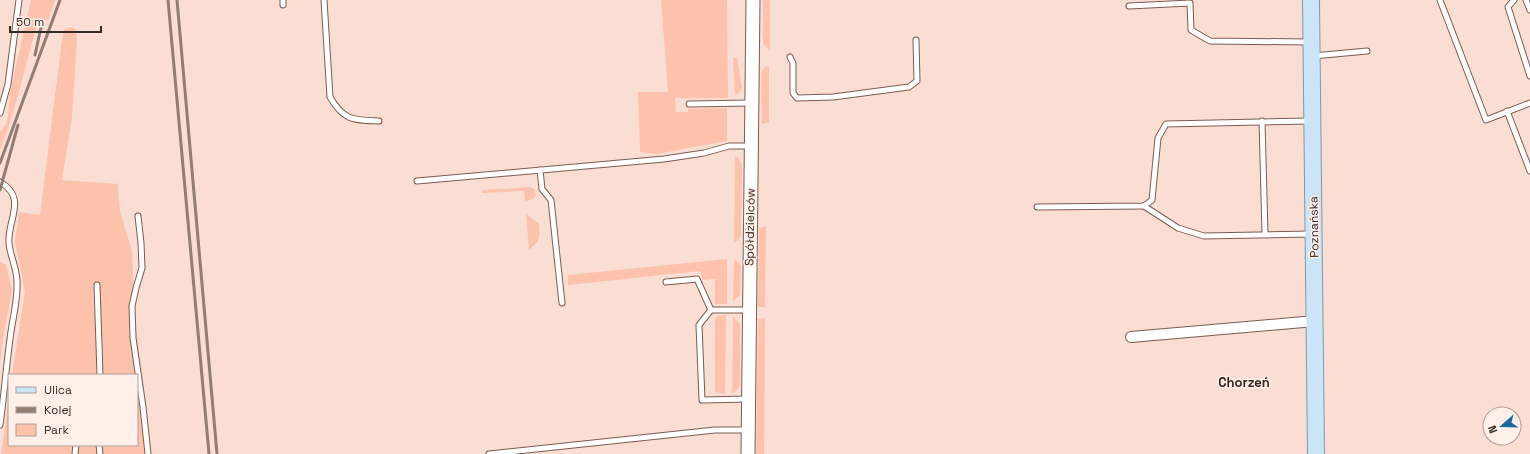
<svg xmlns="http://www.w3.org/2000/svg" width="1530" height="454" viewBox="0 0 1530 454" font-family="'Space Grotesk',sans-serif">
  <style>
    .green { fill: #fdc2ac }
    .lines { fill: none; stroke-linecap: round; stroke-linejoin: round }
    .service-casing { stroke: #7b5c50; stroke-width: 7 }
    .minor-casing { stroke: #7b5c50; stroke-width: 12 }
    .tertiary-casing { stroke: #7b5c50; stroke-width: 15 }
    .primary-casing { stroke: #8197aa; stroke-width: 18 }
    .service { stroke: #fff; stroke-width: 5 }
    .minor { stroke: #fff; stroke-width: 10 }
    .tertiary { stroke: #fff; stroke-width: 13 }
    .primary { stroke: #cbe4f7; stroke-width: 16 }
    .rail { stroke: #927d75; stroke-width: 3 }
    .labels { text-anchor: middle; stroke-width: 3; stroke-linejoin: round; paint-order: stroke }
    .street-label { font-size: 12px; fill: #372924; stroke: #feefe9 }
    .neighbourhood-label { font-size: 13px; font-weight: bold; fill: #3f241a; stroke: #feefe9 }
  </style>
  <rect width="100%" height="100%" fill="#fbded3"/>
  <g class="green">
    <path d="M31 0H55L48 21 39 18C26 62 17 107 0 150V132L7 123 11 88Z"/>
    <polygon points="661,0 727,0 728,98 675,98 676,112 688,112 688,109 727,108 727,141 657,154 640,152 638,92 668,92"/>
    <polygon points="763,0 770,0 770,50 763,44"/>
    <polygon points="71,27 76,30 77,40 72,117 62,180 118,184 120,212 132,251 135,319 152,454 1,454 9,399 9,445 137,445 137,375 12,375 25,292 15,242 19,212 40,215 62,40 64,30"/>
    <polygon points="733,58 737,58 742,88 739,93 735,95"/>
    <polygon points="769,66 769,122 762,124 761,73 765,67"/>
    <polygon points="735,156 739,159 742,165 741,235 739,239 734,243"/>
    <path d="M530 187 534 189C539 197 533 200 525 201L524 191 482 193 483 190Z"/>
    <path d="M526 214 539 224C540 238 540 241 529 250Z"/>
    <polygon points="766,226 765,307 758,307 759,228"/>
    <polygon points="727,259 727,304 715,304 715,279 703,280 700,271 568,285 568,275"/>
    <polygon points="734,259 741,265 740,295 733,301"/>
    <polygon points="0,262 6,265 12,290 3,339 0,364"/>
    <polygon points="726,315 725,394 715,392 715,319 718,316"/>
    <polygon points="733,317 740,324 740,385 738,389 732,394"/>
    <polygon points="765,318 764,454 756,454 758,319"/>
  </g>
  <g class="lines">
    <g class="service-casing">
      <g id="service">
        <path d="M324 0 330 97C344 121 353 120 379 121"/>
        <polyline points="1440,0 1486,120 1530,103"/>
        <polyline points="1514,0 1508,7 1530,76"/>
        <polyline points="1526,0 1530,10"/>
        <polyline points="283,5 283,0"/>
        <polyline points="1129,6 1190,3 1191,30 1210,41 1309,42"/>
        <polyline points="1313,56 1367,51"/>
        <polyline points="790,57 793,63 793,93 797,98 833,97 909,87 917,81 916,40"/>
        <polyline points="689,104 751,103"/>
        <polyline points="1507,111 1530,171"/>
        <polyline points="0,113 8,84 19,0"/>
        <polyline points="1262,121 1265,234"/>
        <polyline points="540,170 542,189 551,200 562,303"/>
        <polyline points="417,181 664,159 704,153 729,146 750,146"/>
        <path d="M0 182C28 198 7 220 9 243 10 256 17 268 17 282 18 301 12 320 10 339 6 368 4 396 0 425"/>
        <polyline points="1144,206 1178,228 1204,236 1311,234"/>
        <polyline points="1037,207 1144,206 1152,200 1158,138 1166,124 1310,121"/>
        <polyline points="138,216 141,243 142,268 136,288 132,306 133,338 143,407 148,454"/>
        <polyline points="666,282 697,279 711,310"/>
        <polyline points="97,285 100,375"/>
        <polyline points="748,399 702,400 699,325 711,310 749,310"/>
        <polyline points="99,445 100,454"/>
        <polyline points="75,454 76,445"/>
        <polyline points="489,454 715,430 747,430"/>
      </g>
    </g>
    <g class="minor-casing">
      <polyline id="minor" points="1131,337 1315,321"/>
    </g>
    <g class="tertiary-casing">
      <polyline id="tertiary" points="748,454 753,0"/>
    </g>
    <g class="primary-casing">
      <polyline id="primary" points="1311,0 1316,454"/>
    </g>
    <use href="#service" class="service"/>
    <use href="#minor" class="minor"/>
    <use href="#tertiary" class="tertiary"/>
    <use href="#primary" class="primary"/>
    <g class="rail">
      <polyline points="168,0 209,454"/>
      <polyline points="177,0 217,454"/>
      <polyline points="35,55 42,23"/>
      <polyline points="0,163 60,0"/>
      <polyline points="0,190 18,125"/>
    </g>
  </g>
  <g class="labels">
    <g class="street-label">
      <text transform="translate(750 227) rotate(-89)" y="4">Spółdzielców</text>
      <text transform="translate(1314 227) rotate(-91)" y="4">Poznańska</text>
    </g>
    <g class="neighbourhood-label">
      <text x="1244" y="387">Chorzeń</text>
    </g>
  </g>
  <rect x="8" y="374" width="130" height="72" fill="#feefe9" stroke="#aea09a"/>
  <rect x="16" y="387" width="20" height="6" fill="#cbe4f7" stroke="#aea09a"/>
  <text x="44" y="394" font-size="12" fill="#372924">Ulica</text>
  <rect x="16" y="407" width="20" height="6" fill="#927d75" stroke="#aea09a"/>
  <text x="44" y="414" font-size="12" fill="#372924">Kolej</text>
  <rect x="16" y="424" width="20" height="12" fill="#fdc2ac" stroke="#aea09a"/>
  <text x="44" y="434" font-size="12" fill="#372924">Park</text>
  <g transform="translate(1502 426) rotate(250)"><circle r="19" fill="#feefe9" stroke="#aea09a"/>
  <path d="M0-3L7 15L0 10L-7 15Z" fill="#196a9c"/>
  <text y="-6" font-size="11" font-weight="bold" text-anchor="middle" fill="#372924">N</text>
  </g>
  <path d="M10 26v6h91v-6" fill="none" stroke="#372924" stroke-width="2"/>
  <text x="16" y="26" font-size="12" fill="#372924" stroke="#feefe9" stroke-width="3" paint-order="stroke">50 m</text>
</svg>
